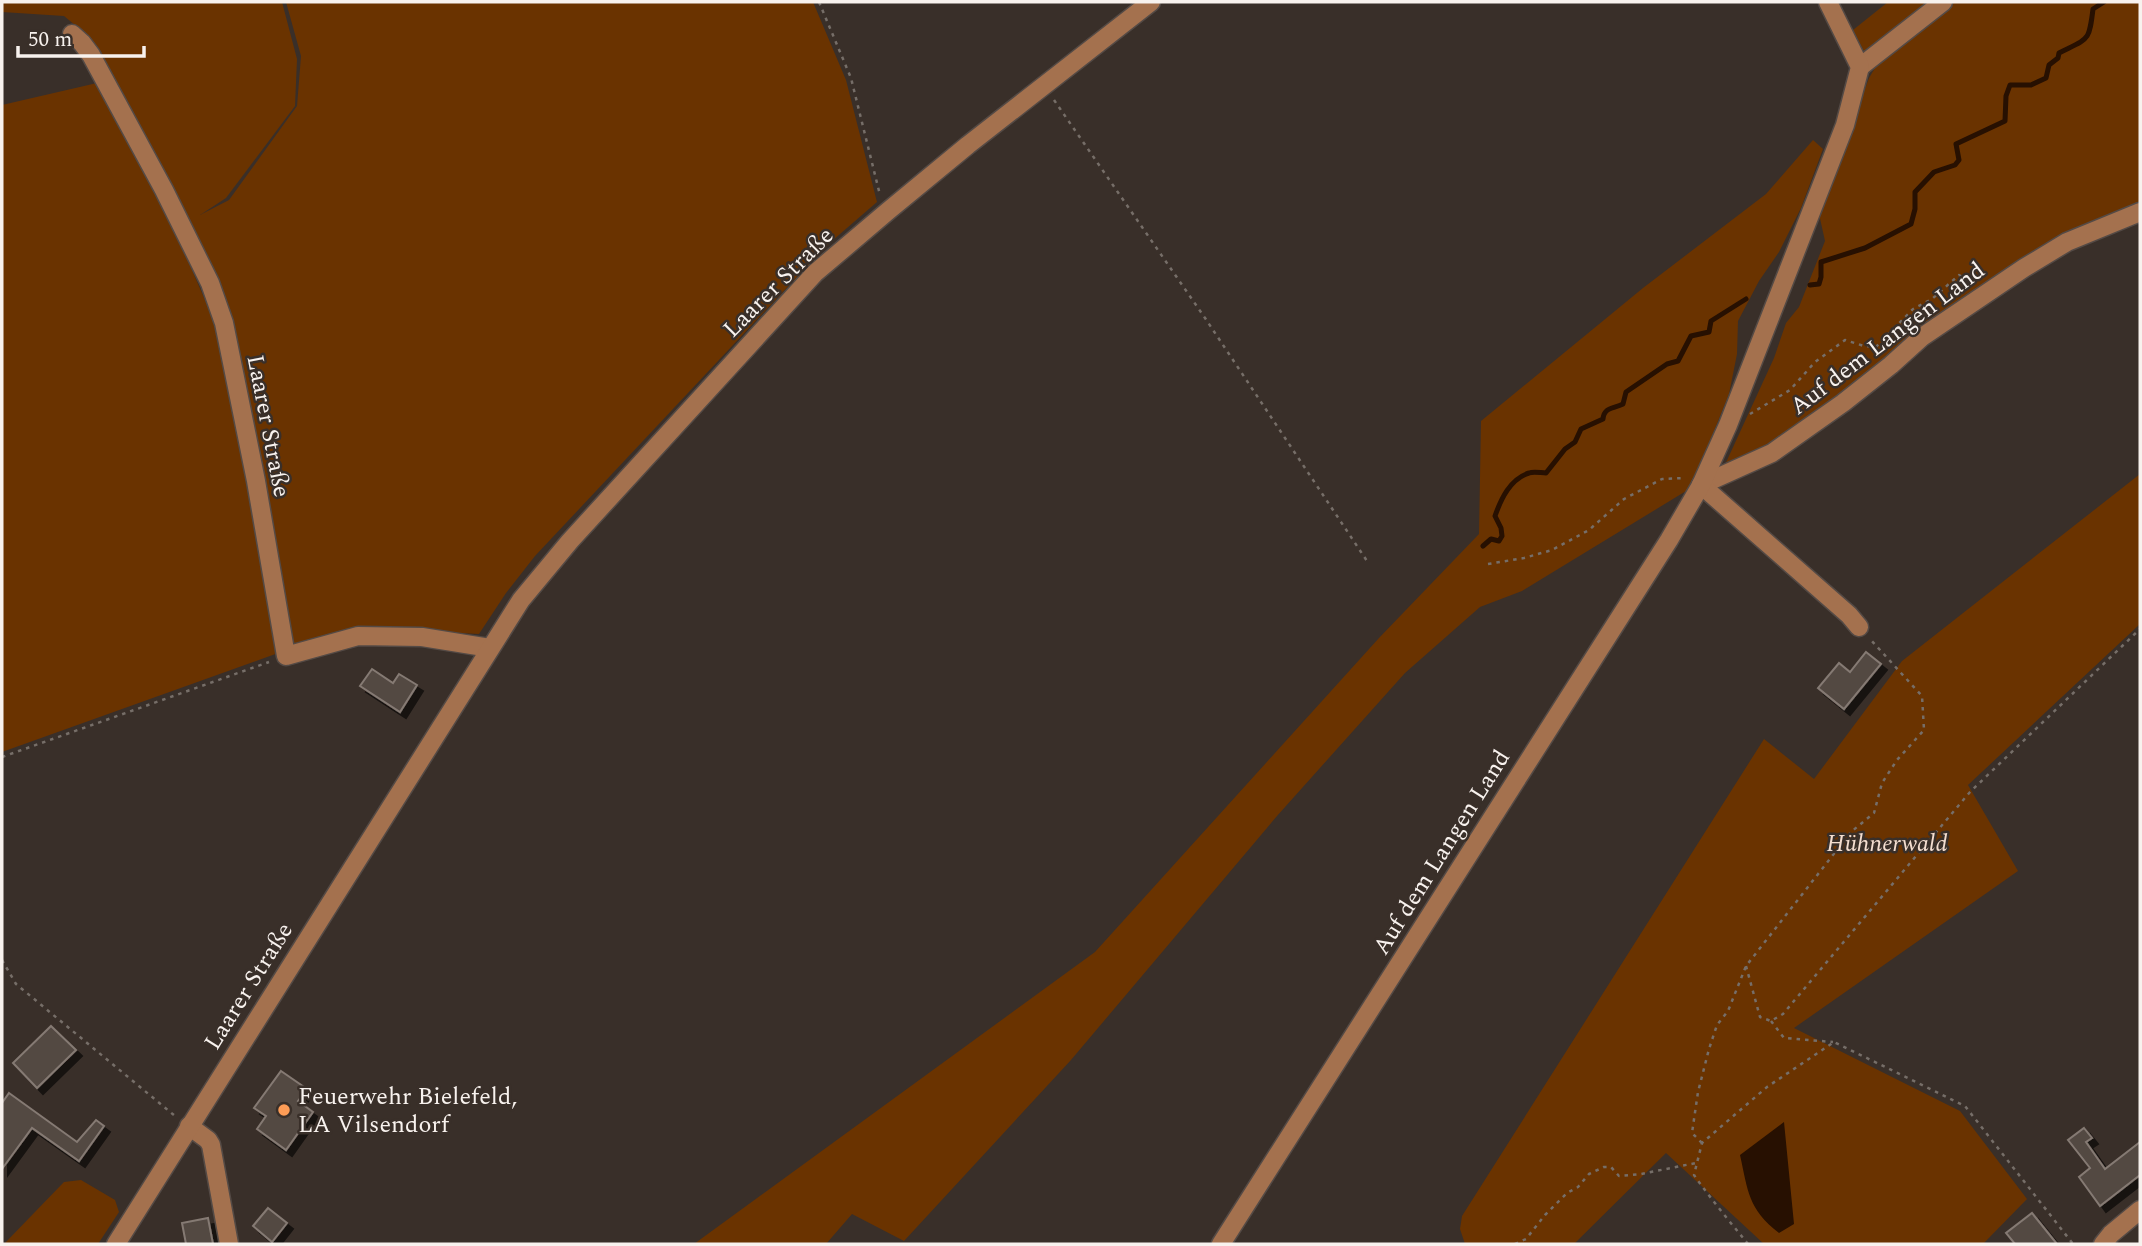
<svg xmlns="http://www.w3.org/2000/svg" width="2142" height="1246" viewBox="0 0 2142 1246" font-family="Spectral,serif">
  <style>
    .green { fill: #6a3300 }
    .water { fill: #271001 }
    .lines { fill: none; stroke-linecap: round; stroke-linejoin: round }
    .stream { stroke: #271001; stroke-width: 5 }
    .building { fill: #534943; stroke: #857a73; stroke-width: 2; filter: url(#shadow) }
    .minor-casing { stroke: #544a45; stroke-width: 21 }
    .path { stroke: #766e68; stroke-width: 2.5; stroke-dasharray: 3.5 5; stroke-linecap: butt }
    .minor { stroke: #a4714e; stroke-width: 18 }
    .poi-dot { fill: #fd9c56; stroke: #392f29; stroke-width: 2.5 }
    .labels { text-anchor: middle; stroke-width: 5; stroke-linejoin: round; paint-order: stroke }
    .street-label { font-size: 24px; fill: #f8f2ee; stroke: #392f29 }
    .park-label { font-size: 24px; font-style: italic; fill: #f4ded0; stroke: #392f29 }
    .poi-label { font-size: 24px; fill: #f8f2ee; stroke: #392f29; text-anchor: start }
  </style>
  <defs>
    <filter id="shadow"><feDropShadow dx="6" dy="6" stdDeviation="0" flood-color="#0009"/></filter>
  </defs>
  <rect width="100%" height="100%" fill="#392f29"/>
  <g class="green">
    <polygon points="2,2 282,2 297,59 295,106 226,198 200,215 229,200 297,106 301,56 286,2 813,2 846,80 877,202 825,247 535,556 506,593 479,634 420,631 288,648 232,323 186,222 87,35 64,16 2,12"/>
    <polygon points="1888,2 1929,2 1864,51 1853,30"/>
    <polygon points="1951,2 2140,2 2140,208 2065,239 1833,404 1767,446 1723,469 1774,358 1786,323 1799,307 1825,241 1819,214 1869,78 1885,51"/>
    <polygon points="97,83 159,194 215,323 281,652 2,752 2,105"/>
    <polygon points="1813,140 1823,149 1801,208 1779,252 1759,281 1738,321 1737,354 1729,394 1691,488 1522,591 1480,607 1405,673 1277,816 1071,1060 904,1241 852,1214 826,1244 694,1244 1095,952 1379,638 1479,534 1481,421 1643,288 1766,194"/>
    <polygon points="2140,474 2140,624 1968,785 2018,871 1794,1028 1960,1111 2027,1199 1983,1244 1764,1244 1666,1153 1574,1244 1465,1244 1460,1229 1462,1216 1764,739 1814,779 1902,661"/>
    <polygon points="81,1180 115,1200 119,1212 98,1244 4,1244 64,1182"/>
  </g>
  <path class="water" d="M1784 1122 1794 1224 1779 1233C1748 1209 1748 1191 1740 1155Z"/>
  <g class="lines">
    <g class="stream">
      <path d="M1810 285 1819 284 1821 277V262L1865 248 1911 224 1915 209V192L1934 172 1955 165 1959 160 1956 144 2005 121 2006 96 2010 85H2031L2046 78 2049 65 2058 58 2059 53C2089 38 2089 42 2093 9L2104 2"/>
      <path d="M1483 546 1491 539 1499 541 1502 536 1501 528 1495 516C1501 499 1510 479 1529 473 1534 471 1541 473 1546 473L1565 449 1575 442 1581 429 1603 419C1604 407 1613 409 1623 404L1626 392 1667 364 1678 361 1691 336 1709 332 1711 321 1746 299"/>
    </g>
  </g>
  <g class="building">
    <polygon points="1866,652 1881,664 1844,709 1818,688 1839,663 1850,672"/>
    <polygon points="372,669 393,683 399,674 417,685 400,712 360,686"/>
    <polygon points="51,1026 76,1050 37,1088 13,1063"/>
    <polygon points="281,1071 307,1089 298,1101 313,1112 286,1150 257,1129 266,1116 254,1108"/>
    <polygon points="9,1093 77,1142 96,1120 104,1126 79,1161 32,1128 2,1169 2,1103"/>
    <polygon points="2084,1128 2092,1138 2086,1142 2105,1169 2140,1142 2140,1175 2100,1206 2079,1177 2090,1168 2068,1140"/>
    <polygon points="268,1208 287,1223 272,1242 253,1226"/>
    <polygon points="2032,1213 2057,1244 2015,1244 2006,1233"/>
    <polygon points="208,1218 213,1244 186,1244 182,1223"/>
  </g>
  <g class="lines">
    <g class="minor-casing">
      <g id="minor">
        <polyline points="72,34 82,43 91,55 164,190 210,283 224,323 256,481 286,656 358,636 422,637 490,648"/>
        <polyline points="1860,67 1943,2"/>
        <polyline points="1701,485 1772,453 1843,403 1891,365 1922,337 2024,268 2067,242 2140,212"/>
        <polyline points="1701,485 1849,615 1859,627"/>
        <polyline points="189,1126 208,1140 211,1145 229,1244"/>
        <polyline points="116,1244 521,600 570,541 815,273 888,211 968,145 1151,2"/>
        <polyline points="1221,1244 1669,540 1701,485 1728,425 1845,125 1860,67 1828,2"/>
        <polyline points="2103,1244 2111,1234 2140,1210"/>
      </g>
    </g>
    <g class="path">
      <polyline points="819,2 851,78 880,195"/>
      <polyline points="1054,100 1205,318 1367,561"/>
      <polyline points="1750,414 1790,390 1815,362 1845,340 1864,346 1876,347 1913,309 1932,299 1959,275 1971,282"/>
      <polyline points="1488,564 1524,558 1552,550 1589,530 1624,499 1662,479 1685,478"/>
      <polyline points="2,757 269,662"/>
      <polyline points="2,960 16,984 175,1116"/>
      <polyline points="1746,966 1760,1017 1771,1021 1783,1014 1970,792 2140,629"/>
      <polyline points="1771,1021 1784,1038 1833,1042"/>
      <polyline points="1702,1143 1692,1133 1698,1092 1709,1049 1717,1025 1728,1011 1746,966 1851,832 1874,813 1882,783 1897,760 1924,730 1922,696 1870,639"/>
      <polyline points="1515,1244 1526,1239 1545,1215 1567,1193 1578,1187 1589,1174 1604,1167 1611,1167 1619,1176 1641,1174 1696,1163"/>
      <path d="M1748 1244C1730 1222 1710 1198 1694 1175L1702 1143 1767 1087 1834 1042 1965 1106 2073 1244"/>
    </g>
    <use href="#minor" class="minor"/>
  </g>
  <circle class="poi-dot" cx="284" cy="1110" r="7"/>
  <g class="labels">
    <g class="street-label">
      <text transform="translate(778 282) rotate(-45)" y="8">Laarer Straße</text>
      <text transform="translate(1887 338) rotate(-37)" y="8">Auf dem Langen Land</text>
      <text transform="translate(269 426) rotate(79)" y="8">Laarer Straße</text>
      <text transform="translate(1441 852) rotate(-58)" y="8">Auf dem Langen Land</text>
      <text transform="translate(248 986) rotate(-58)" y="8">Laarer Straße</text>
    </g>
    <g class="park-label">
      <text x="1887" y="851">Hühnerwald</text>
    </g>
    <g class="poi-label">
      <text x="298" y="1104">Feuerwehr Bielefeld,<tspan x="298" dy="28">LA Vilsendorf</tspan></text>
    </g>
  </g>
  <rect width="2142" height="1246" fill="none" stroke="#f8f2ee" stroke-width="7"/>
  <path d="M18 46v10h126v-10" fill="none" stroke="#f8f2ee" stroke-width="3.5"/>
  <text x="28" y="46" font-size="21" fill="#f8f2ee" stroke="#392f29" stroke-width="5" paint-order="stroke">50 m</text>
</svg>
